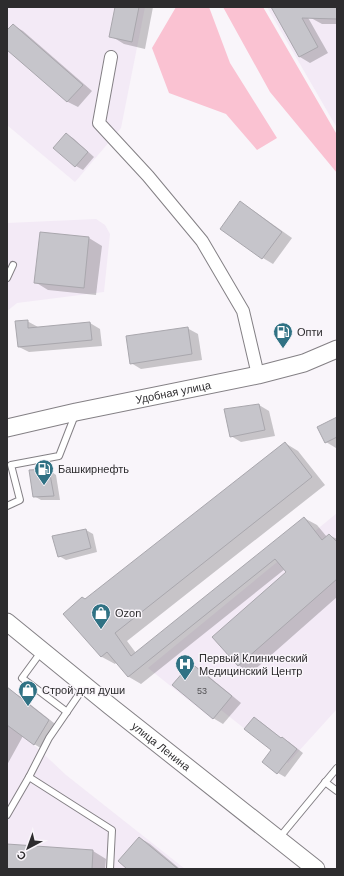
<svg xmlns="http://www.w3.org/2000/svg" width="344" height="876" viewBox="0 0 344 876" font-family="Helvetica,sans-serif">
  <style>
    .built { fill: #f3eaf6 }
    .green { fill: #fac2d2 }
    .shadow { fill: #0003 }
    .building { fill: #c6c5cb; stroke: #a9a7ad }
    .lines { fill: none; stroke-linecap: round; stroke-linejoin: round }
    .lane-casing { stroke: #848085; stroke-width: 8 }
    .street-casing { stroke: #848085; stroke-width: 14 }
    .secondary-casing { stroke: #848085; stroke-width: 19 }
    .lane { stroke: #fff; stroke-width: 6 }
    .street { stroke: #fff; stroke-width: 12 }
    .secondary { stroke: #fff; stroke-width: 17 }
    .labels { text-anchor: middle; stroke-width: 3; stroke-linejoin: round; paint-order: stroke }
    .number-label { font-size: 9px; fill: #535255 }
    .poi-label { font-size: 11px; fill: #2d2c2e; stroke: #f9f5fa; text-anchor: start }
    .street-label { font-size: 11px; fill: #2d2c2e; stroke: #f9f5fa }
  </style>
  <rect width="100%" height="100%" fill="#f9f5fa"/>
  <g class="built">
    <polygon points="7,7 145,7 121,128 75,182 7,125"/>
    <polygon points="267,7 337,7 337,128"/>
    <polygon points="96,219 105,225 110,234 104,292 17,303 7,311 7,223"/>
    <polygon points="337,513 337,709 288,763 221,710 212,719 148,668"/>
    <polygon points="11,690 49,720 34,745 66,775 185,869 7,869 7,695"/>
  </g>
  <g class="green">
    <polygon points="176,7 209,7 230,63 277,138 257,150 226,114 169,93 152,48"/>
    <polygon points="223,7 263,7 336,133 337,133 337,173 270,92"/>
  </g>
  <g class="shadow">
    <polygon points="116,7 153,7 145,49 124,44 111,36"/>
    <polygon points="276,7 302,7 328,53 310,63 300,57 273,9"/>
    <polygon points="312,7 337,7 337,24 322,24 311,18"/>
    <polygon points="13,25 23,31 92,91 78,107 68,102 7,49 7,32"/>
    <polygon points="66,134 73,138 94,157 83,170 76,166"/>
    <polygon points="240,203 251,209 292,238 273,264 263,258 222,229"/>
    <polygon points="89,238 102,246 96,295 48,290 35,282"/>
    <polygon points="27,321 38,327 38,328 90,323 100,329 102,346 29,352 19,347"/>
    <polygon points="187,328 198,334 202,360 141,369 131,363"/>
    <polygon points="259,405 269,411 275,436 241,442 231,436"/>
    <polygon points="337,418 337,447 336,448 326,442"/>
    <polygon points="285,443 298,451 325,485 127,641 136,653 304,518 317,525 327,537 329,535 337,539 337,597 251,673 238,665 287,572 285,569 141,684 129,677 117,662 115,664 102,657 64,614 85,600"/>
    <polygon points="49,470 56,475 60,500 41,500 34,496"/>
    <polygon points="86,530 93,534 97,552 66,560 59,556"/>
    <polygon points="191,664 201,670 241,703 223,724 213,718"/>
    <polygon points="11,691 21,697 59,727 44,750 34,744 23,736 7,765 7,697"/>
    <polygon points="254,718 261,722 282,739 282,738 289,742 303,753 285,777 278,773 273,750"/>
    <polygon points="140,838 150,844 180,869 129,869"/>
    <polygon points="7,845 93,851 106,859 105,869 7,869"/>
  </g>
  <g class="building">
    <polygon points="115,7 139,7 132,42 109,37"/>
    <polygon points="271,7 337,7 337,19 302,18 318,47 299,57"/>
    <polygon points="13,24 83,85 67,102 7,50 7,30"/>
    <polygon points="66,133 88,152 75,167 53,148"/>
    <polygon points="240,201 282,232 262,259 220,229"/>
    <polygon points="40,232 89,237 84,288 34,283"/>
    <polygon points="28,320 28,328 90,322 92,340 18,347 15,321"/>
    <polygon points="188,327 192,354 130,364 126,336"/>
    <polygon points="259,404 265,430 230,437 224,409"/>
    <polygon points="337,417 337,437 325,443 317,427"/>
    <polygon points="285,442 312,477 115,633 131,656 304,517 322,540 329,534 337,542 337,579 238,666 212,637 286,572 275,559 128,677 107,652 101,657 63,614 82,597 85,599"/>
    <polygon points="49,469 54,496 33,497 29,470"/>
    <polygon points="86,529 91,548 58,557 52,536"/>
    <polygon points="191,663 232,696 213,719 172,685"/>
    <polygon points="7,687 49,720 34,745 7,725"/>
    <polygon points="254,717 281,738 282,737 297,749 277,774 262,762 271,750 244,729"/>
    <polygon points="139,837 178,869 127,869 118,861"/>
    <polygon points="7,844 93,850 92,869 7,869"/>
  </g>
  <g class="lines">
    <g class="lane-casing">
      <g id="lane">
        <polyline points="7,278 13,265"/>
        <polyline points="7,506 20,500 11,465 59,456 75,415"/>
        <polyline points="41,652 22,678 67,712"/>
        <polyline points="84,687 49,738 29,777 112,830 110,869"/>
        <polyline points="325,782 337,791"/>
        <polyline points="7,815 29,777"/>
        <polyline points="279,838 337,768"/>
      </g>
    </g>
    <g class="street-casing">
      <polyline id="street" points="111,57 99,123 148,176 202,241 243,311 258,375"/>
    </g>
    <g class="secondary-casing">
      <g id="secondary">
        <path id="s1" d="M7 428 76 412 258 375 304 363 337 349"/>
        <path id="s2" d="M7 622 110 706 316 869"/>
      </g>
    </g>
    <use href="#lane" class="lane"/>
    <use href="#street" class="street"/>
    <use href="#secondary" class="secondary"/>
  </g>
  <defs>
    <g id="fuel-pin" transform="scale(1)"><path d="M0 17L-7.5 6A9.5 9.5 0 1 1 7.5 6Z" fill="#307284" stroke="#f9f5fa"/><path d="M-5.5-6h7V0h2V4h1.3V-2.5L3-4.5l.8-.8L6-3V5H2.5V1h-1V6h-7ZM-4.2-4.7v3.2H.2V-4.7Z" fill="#fff"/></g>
    <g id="shop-pin" transform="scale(1)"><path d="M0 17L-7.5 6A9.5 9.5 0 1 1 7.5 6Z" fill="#307284" stroke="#f9f5fa"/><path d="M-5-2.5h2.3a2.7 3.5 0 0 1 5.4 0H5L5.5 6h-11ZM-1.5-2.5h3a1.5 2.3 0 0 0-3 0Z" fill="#fff"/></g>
    <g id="hospital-pin" transform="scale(1)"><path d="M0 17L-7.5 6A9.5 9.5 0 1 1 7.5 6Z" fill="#307284" stroke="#f9f5fa"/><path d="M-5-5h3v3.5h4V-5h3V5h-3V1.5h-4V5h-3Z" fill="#fff"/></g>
  </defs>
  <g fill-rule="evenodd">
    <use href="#fuel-pin" x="283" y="332"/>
    <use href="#fuel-pin" x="44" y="469"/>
    <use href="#shop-pin" x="101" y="613"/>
    <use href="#hospital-pin" x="185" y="664"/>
    <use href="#shop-pin" x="28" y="690"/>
  </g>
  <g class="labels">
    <g class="number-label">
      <text x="202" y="694">53</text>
    </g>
    <g class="poi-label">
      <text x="297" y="336">Опти</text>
      <text x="58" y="473">Башкирнефть</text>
      <text x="115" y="617">Ozon</text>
      <text x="199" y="662">Первый Клинический<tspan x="199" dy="13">Медицинский Центр</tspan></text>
      <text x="42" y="694">Строй для души</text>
    </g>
    <g class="street-label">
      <text dy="4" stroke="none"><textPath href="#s1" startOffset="170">Удобная улица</textPath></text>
      <text dy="4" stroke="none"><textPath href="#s2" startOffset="198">улица Ленина</textPath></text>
    </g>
  </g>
  <rect width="344" height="876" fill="none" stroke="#2d2c2e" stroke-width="16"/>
  <g transform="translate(28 848) rotate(221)" stroke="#f9f5fa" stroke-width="3" paint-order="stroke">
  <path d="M0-3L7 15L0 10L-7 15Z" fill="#2d2c2e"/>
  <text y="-6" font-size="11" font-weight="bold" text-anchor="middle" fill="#2d2c2e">С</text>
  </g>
</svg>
